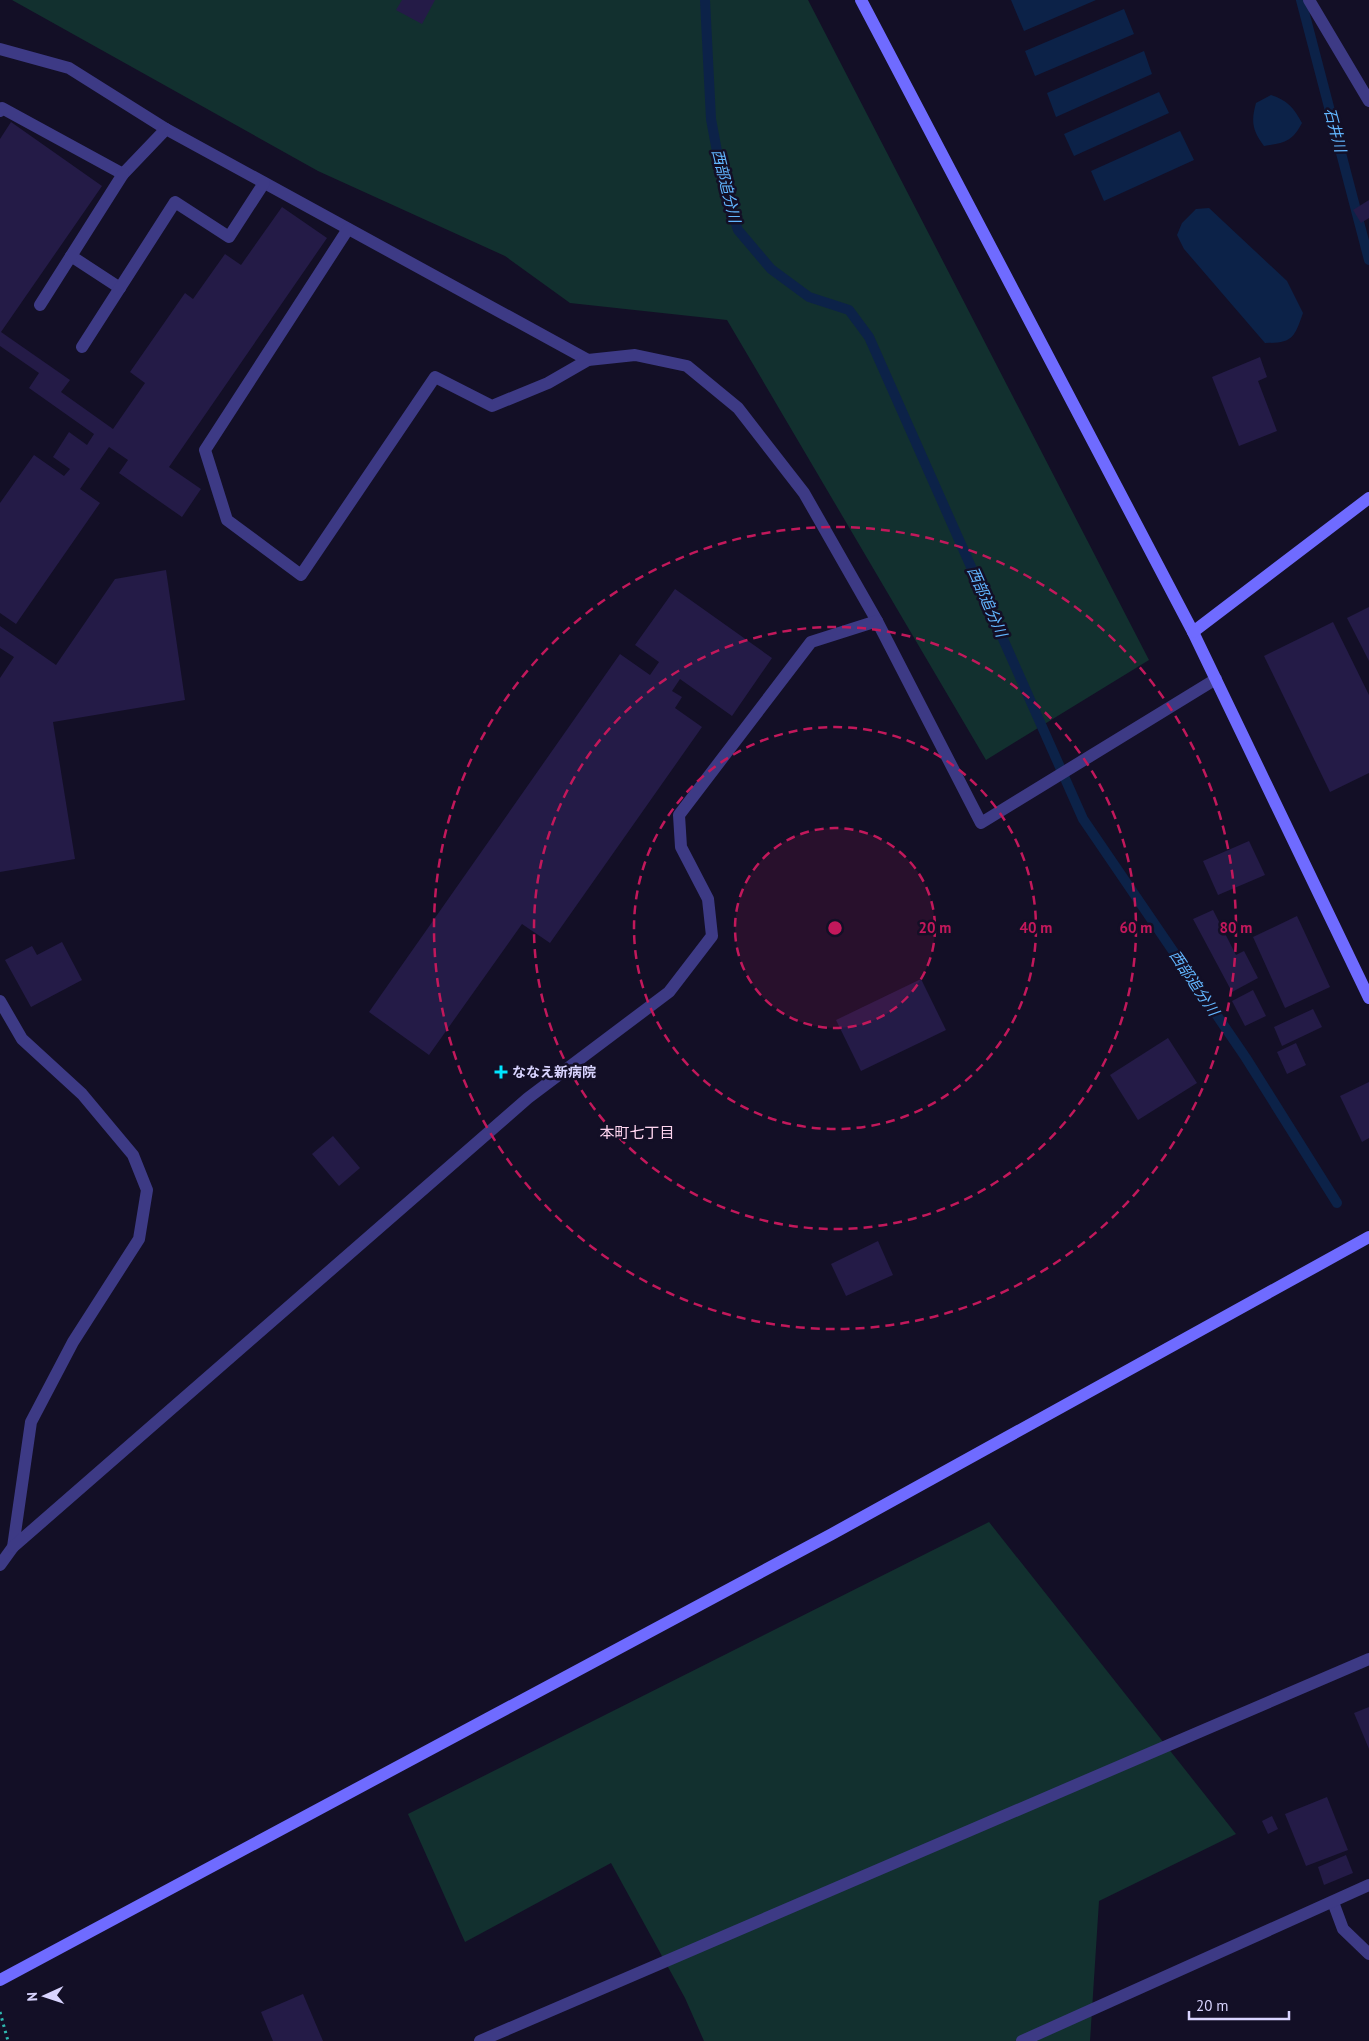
<svg xmlns="http://www.w3.org/2000/svg" width="1369" height="2041" viewBox="0 0 1369 2041" font-family="'PT Sans','Noto Sans JP',sans-serif">
  <style>
    .green { fill: #12302f }
    .water { fill: #0c2248 }
    .lines { fill: none; stroke-linecap: round; stroke-linejoin: round }
    .stream { stroke: #0c2248; stroke-width: 10 }
    .building { fill: #241b47 }
    .path { stroke: #2fb8b0; stroke-width: 3; stroke-dasharray: 2.5 4; stroke-linecap: butt }
    .lane { stroke: #3d3a85; stroke-width: 12 }
    .street { stroke: #3d3a85; stroke-width: 12 }
    .secondary { stroke: #6f6bff; stroke-width: 12 }
    .ring { fill: none; stroke: #c2185b; stroke-width: 2.5; stroke-dasharray: 9 6 }
    .poi-dot { fill: #00e5ff; stroke: #130f26; stroke-width: 2 }
    .labels { text-anchor: middle; stroke-width: 5; stroke-linejoin: round; paint-order: stroke }
    .poi-label { font-size: 14px; font-weight: bold; fill: #d9d4ff; stroke: #130f26; text-anchor: start }
    .water-label { font-size: 15px; font-style: italic; fill: #62b6ff; stroke: #130f26 }
    .neighbourhood-label { font-size: 15px; fill: #ffd6f0; stroke: #130f26 }
    .centre { fill: #c2185b; stroke: #130f26; stroke-width: 2.5 }
    .ring-label { font-size: 15px; text-anchor: middle; font-weight: bold; fill: #c2185b; stroke: #130f26; stroke-width: 5; stroke-linejoin: round; paint-order: stroke }
  </style>
  <rect width="100%" height="100%" fill="#130f26"/>
  <g class="green">
    <polygon points="12,0 808,0 1149,660 986,760 727,320 570,303 505,256 318,171"/>
    <polygon points="989,1522 1236,1834 1099,1901 1090,2041 704,2041 685,1998 611,1863 465,1942 408,1814"/>
  </g>
  <g class="water">
    <polygon points="1011,0 1096,0 1024,31"/>
    <polygon points="1124,9 1134,34 1035,76 1025,51"/>
    <polygon points="1144,51 1152,74 1056,117 1047,93"/>
    <polygon points="1159,92 1169,113 1074,156 1064,134"/>
    <path d="M1271 95C1287 100 1294 108 1302 123 1292 142 1284 143 1264 146 1252 130 1251 121 1256 103Z"/>
    <polygon points="1180,131 1194,160 1104,201 1091,171"/>
    <path d="M1209 208 1287 281 1303 313C1294 338 1293 343 1265 343L1184 249 1177 235 1182 223 1196 209Z"/>
  </g>
  <g class="lines">
    <g class="stream">
      <polyline points="705,0 711,119 724,189 738,230 771,269 809,297 849,310 869,337 1083,819 1246,1058 1337,1203"/>
      <polyline points="1301,0 1369,260"/>
    </g>
  </g>
  <g class="building">
    <polygon points="402,0 435,0 422,24 396,10"/>
    <polygon points="11,122 102,186 1,332 70,380 61,392 113,429 145,383 130,372 185,293 193,299 225,254 241,265 282,207 327,238 169,467 201,489 182,517 119,473 128,460 109,447 80,489 100,503 16,624 0,613 0,503 34,455 64,476 70,469 53,457 69,432 87,445 94,434 29,388 39,373 0,346 0,139"/>
    <polygon points="1369,200 1369,218 1361,223 1353,210"/>
    <polygon points="1260,357 1267,377 1258,381 1277,431 1239,446 1212,377"/>
    <polygon points="166,570 185,700 53,722 75,859 0,872 0,678 14,657 0,648 0,626 56,665 115,579"/>
    <polygon points="675,589 772,658 732,716 680,679 672,691 682,697 675,708 702,727 550,943 522,924 429,1055 369,1012 620,654 650,675 659,662 635,645"/>
    <polygon points="1369,607 1369,661 1347,618"/>
    <polygon points="1333,622 1369,695 1369,773 1330,792 1264,656"/>
    <polygon points="1249,841 1265,875 1218,895 1203,861"/>
    <polygon points="1213,910 1236,955 1244,951 1258,978 1232,992 1193,919"/>
    <polygon points="1297,916 1330,987 1285,1008 1253,937"/>
    <polygon points="62,942 82,980 31,1007 5,960 32,946 37,955"/>
    <polygon points="921,979 946,1030 861,1071 836,1020"/>
    <polygon points="1253,990 1266,1016 1245,1026 1232,1001"/>
    <polygon points="1313,1009 1322,1027 1282,1046 1274,1027"/>
    <polygon points="1168,1038 1197,1083 1138,1120 1110,1075"/>
    <polygon points="1296,1043 1306,1065 1287,1074 1277,1052"/>
    <polygon points="1369,1082 1369,1138 1362,1142 1340,1096"/>
    <polygon points="333,1136 360,1168 339,1186 312,1154"/>
    <polygon points="878,1241 893,1275 846,1296 831,1264"/>
    <polygon points="1369,1707 1369,1749 1354,1713"/>
    <polygon points="1327,1797 1348,1850 1306,1866 1285,1814"/>
    <polygon points="1272,1816 1278,1829 1268,1834 1262,1821"/>
    <polygon points="1346,1855 1353,1873 1324,1885 1318,1867"/>
    <polygon points="303,1994 323,2041 273,2041 261,2012"/>
  </g>
  <g class="lines">
    <polyline class="path" points="0,2012 8,2041"/>
    <g class="lane">
      <polyline points="1309,0 1369,101"/>
      <polyline points="0,49 69,68 166,129"/>
      <polyline points="0,111 2,108 123,174 166,129 588,360"/>
      <polyline points="348,229 205,450 227,520 301,575 435,377 492,406 548,383 588,360 635,355 687,366 738,408 804,493 877,621"/>
      <polyline points="71,256 120,288"/>
      <polyline points="40,305 123,174"/>
      <polyline points="82,347 175,202 229,237 264,183"/>
      <polyline points="0,1001 22,1039 82,1094 133,1155 147,1190 139,1239 73,1342 31,1422 13,1547 0,1565"/>
      <polyline points="13,1547 528,1098 669,992 712,936 708,899 681,847 679,815 811,642 877,621 981,823 1216,679"/>
      <polyline points="1333,1902 1343,1929 1369,1954"/>
    </g>
    <g class="street">
      <polyline points="480,2041 1369,1659"/>
      <polyline points="1022,2041 1369,1885"/>
    </g>
    <g class="secondary">
      <polyline points="861,0 1193,632 1369,998"/>
      <polyline points="1193,632 1369,498"/>
      <polyline points="0,1980 832,1534 1369,1237"/>
    </g>
  </g>
  <circle cx="835" cy="928" r="100" fill="#c2185b" fill-opacity=".12"/>
  <g class="ring">
    <circle cx="835" cy="928" r="100"/>
    <circle cx="835" cy="928" r="201"/>
    <circle cx="835" cy="928" r="301"/>
    <circle cx="835" cy="928" r="401"/>
  </g>
  <path class="poi-dot" d="M498.5 1064.5h5v5h5v5h-5v5h-5v-5h-5v-5h5z"/>
  <g class="labels">
    <g class="poi-label">
      <text x="512" y="1077">ななえ新病院</text>
    </g>
    <g class="water-label">
      <text transform="translate(1335 130) rotate(75)" y="5">石井川</text>
      <text transform="translate(726 186) rotate(76)" y="5">西部追分川</text>
      <text transform="translate(987 602) rotate(66)" y="5">西部追分川</text>
      <text transform="translate(1194 983) rotate(56)" y="5">西部追分川</text>
    </g>
    <g class="neighbourhood-label">
      <text x="637" y="1138">本町七丁目</text>
    </g>
  </g>
  <circle cx="835" cy="928" r="8" class="centre"/>
  <g class="ring-label">
    <text x="935" y="933">20 m</text>
    <text x="1036" y="933">40 m</text>
    <text x="1136" y="933">60 m</text>
    <text x="1236" y="933">80 m</text>
  </g>
  <g transform="translate(45 1996) rotate(267)" stroke="#130f26" stroke-width="4" paint-order="stroke">
  <path d="M0-4L9 19L0 12L-9 19Z" fill="#d9d4ff"/>
  <text y="-8" font-size="14" font-weight="bold" text-anchor="middle" fill="#d9d4ff">N</text>
  </g>
  <path d="M1189 2011v8h100v-8" fill="none" stroke="#d9d4ff" stroke-width="2.5"/>
  <text x="1196" y="2011" font-size="15" fill="#d9d4ff" stroke="#130f26" stroke-width="4" paint-order="stroke">20 m</text>
</svg>
